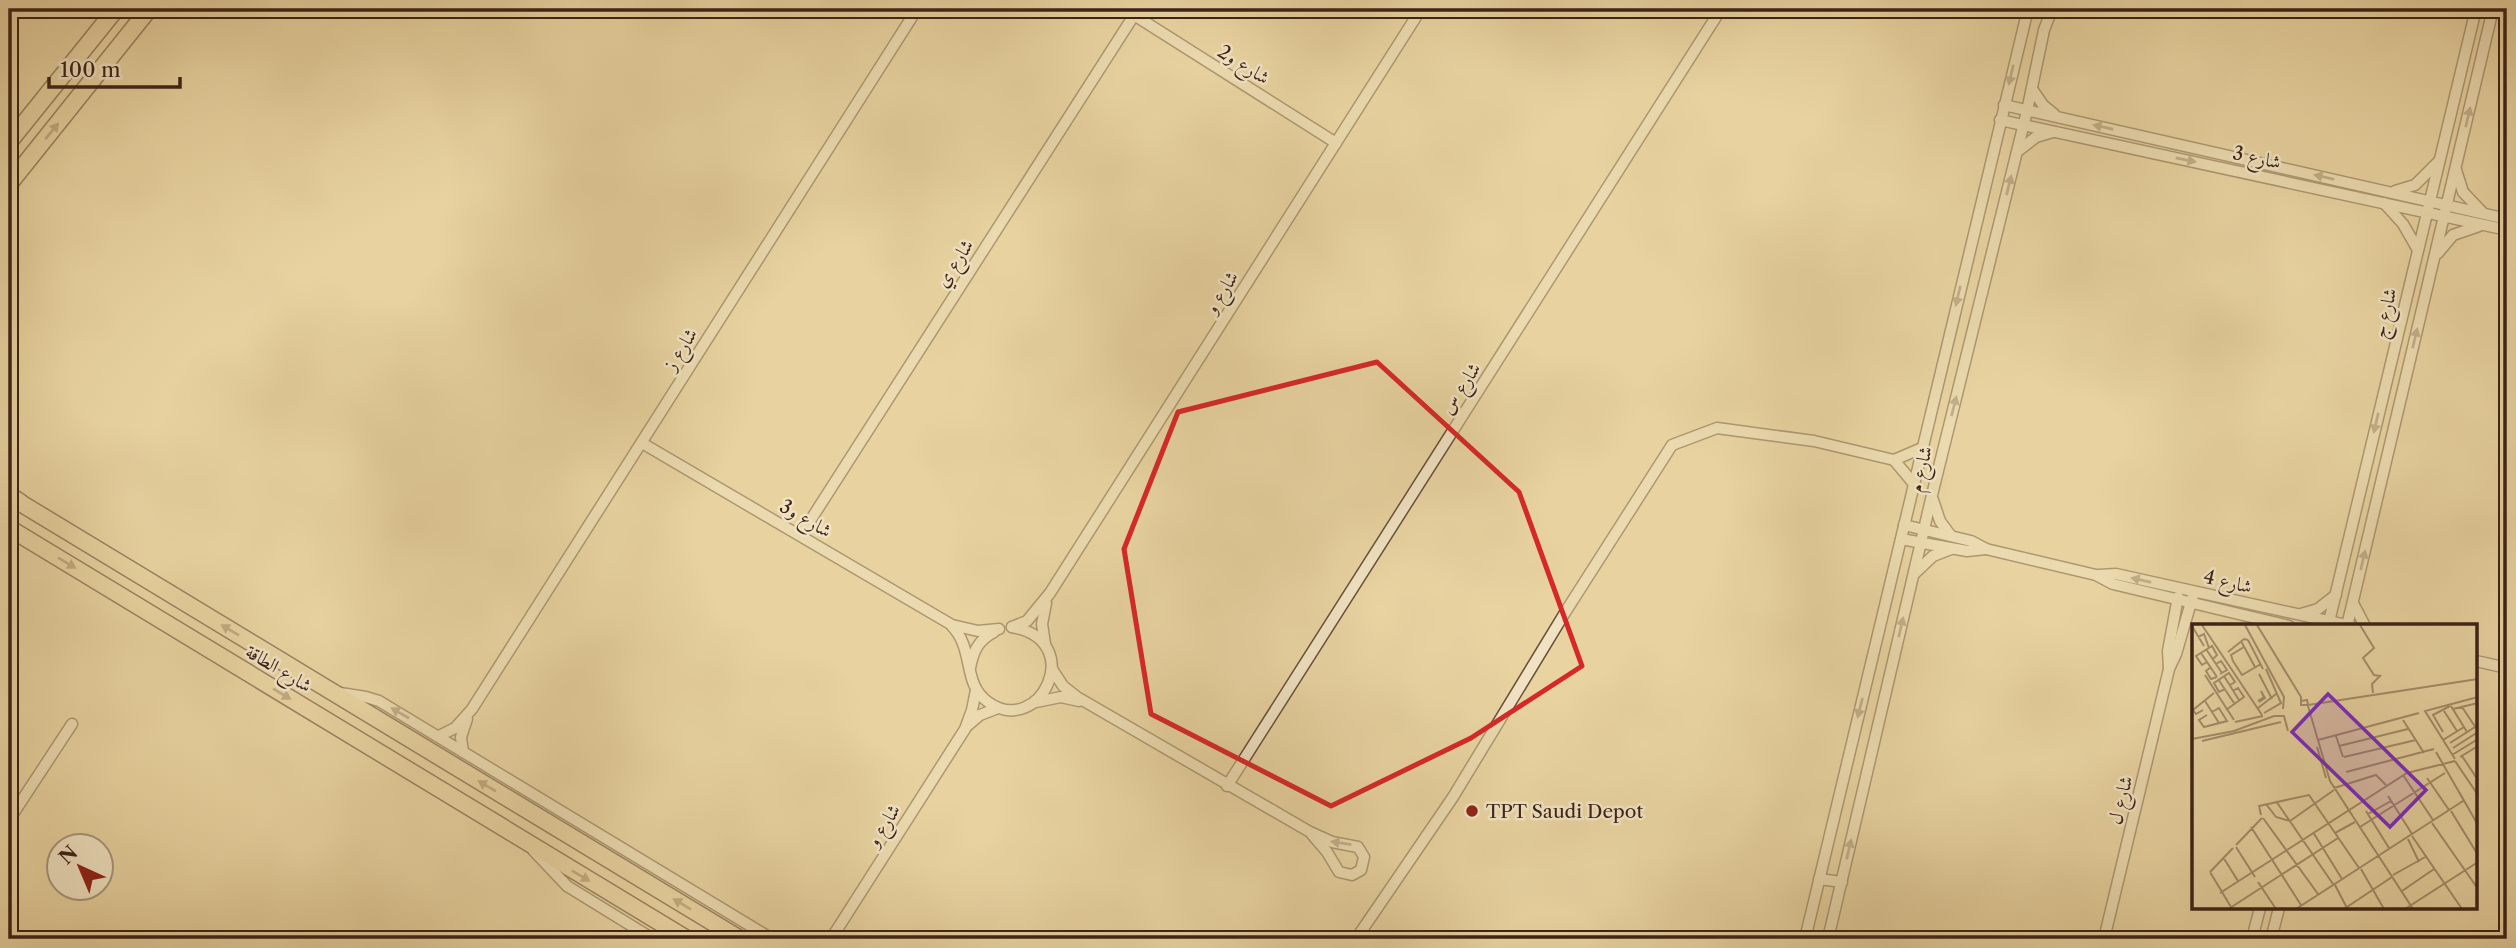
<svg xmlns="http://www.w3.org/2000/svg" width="2516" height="948" viewBox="0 0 2516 948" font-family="'Libre Caslon Text',Amiri,serif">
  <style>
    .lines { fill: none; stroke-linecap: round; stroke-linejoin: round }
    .minor-casing { stroke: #674f3a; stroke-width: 13 }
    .primary-casing { stroke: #3c2317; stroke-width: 19 }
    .trunk-casing { stroke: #3c2317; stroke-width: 19 }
    .minor { stroke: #f0e2c2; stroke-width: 10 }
    .primary { stroke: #e8d3a1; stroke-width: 16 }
    .trunk { stroke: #e8d3a1; stroke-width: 16 }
    .oneway { fill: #96826c }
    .oneway2 { fill: #927b5c }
    .marked { fill: none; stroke: #d62828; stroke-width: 5; stroke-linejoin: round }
    .poi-dot { fill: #8f2418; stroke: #f0e2c2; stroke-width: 2.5 }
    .labels { text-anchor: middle; stroke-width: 5; stroke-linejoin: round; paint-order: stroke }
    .street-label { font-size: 19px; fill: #3c2317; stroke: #f0e2c2 }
    .poi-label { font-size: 19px; fill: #3c2317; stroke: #f0e2c2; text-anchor: start }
    .inset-road { fill: none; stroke: #a38d6a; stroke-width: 2 }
    .view { fill: #7b2cbf; fill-opacity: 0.15; stroke: #7b2cbf; stroke-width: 3.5 }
    .inset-edge { fill: none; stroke: #3c2317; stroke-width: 3.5 }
  </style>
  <rect width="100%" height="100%" fill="#e8d3a1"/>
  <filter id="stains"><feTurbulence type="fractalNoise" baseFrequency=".00286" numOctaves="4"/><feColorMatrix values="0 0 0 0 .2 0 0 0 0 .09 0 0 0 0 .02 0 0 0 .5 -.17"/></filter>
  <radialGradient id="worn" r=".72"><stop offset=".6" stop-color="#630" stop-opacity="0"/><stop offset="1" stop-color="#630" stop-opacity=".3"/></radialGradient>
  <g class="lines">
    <g class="minor-casing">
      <g id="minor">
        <polyline points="1134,15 1336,143"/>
        <polyline points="2032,89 2043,105 2054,114"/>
        <polyline points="2004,105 2507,219"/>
        <polyline points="2000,120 2507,230"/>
        <polyline points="2018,151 2036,137 2053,132"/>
        <polyline points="2456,170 2463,192 2482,212"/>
        <polyline points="2395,191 2415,185 2439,161"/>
        <polyline points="2384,203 2403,224 2418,250"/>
        <polyline points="2438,253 2453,235 2479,226"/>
        <polyline points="642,443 952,625 978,631 999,629"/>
        <polyline points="1894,460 1914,484"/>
        <polyline points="1933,500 1940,521 1951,536"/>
        <polyline points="1904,525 1971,541 1986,549 2096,575 2113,584 2289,626"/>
        <polyline points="801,535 1138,9"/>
        <polyline points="1901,539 1967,551 1986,549"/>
        <polyline points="1915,573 1933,556 1951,549"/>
        <polyline points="2099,575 2116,574 2351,626"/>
        <polyline points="2354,605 2365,626"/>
        <polyline points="2301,614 2318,609 2336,595"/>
        <path d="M952 626C975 650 962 684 988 702 1040 739 1088 640 1012 627"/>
        <polyline points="2328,626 2476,9"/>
        <polyline points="2347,626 2493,9"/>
        <polyline points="1012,627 1027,621 1050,593 1421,9"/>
        <polyline points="1045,644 1042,624 1046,603"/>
        <polyline points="2476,661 2507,668"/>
        <path d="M970 668C973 652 978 640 994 632"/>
        <polyline points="2169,668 2168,651 2178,597"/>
        <polyline points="1052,669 1063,686 1077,697 1310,832 1332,842 1358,847 1364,857 1361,870 1352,875 1339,872 1327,852 1310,832"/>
        <polyline points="340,693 366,697 379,701 772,939"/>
        <polyline points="1036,702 1061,697 1079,701"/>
        <polyline points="967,726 980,715 998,708"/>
        <polyline points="439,736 455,728 472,709 917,9"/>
        <polyline points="463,752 461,737 467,719"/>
        <polyline points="1227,786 1721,9"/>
        <polyline points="9,820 72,724"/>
        <polyline points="533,850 567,886 653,939"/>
        <polyline points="1819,879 1842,882"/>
        <polyline points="831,939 965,729 972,710 976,690"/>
        <polyline points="1356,939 1453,797 1566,611 1672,445 1717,428 1814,441 1894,460 1922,448"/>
        <polyline points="1805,939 2028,9"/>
        <polyline points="1828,939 1932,495 2027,111 2044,30 2052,9"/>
        <polyline points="2104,939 2169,669 2176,654 2194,592"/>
        <polyline points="2252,939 2260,908"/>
        <polyline points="2271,939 2279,908"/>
      </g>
    </g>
    <g class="primary-casing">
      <g id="primary">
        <polyline points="9,496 740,939"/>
        <polyline points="9,528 687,939"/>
      </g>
    </g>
    <g class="trunk-casing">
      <g id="trunk">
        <polyline points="9,142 116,9"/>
        <polyline points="9,184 149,9"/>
        <polyline points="9,495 21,503"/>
      </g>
    </g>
    <use href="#minor" class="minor"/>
    <use href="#primary" class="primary"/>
    <use href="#trunk" class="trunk"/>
  </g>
  <defs><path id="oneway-solid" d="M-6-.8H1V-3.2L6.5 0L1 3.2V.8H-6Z" transform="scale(1.75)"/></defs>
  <g class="oneway">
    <use href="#oneway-solid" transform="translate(2011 75) rotate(103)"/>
    <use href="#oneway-solid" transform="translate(2468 117) rotate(-77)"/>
    <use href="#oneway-solid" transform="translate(2103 127) rotate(-167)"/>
    <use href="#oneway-solid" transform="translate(2186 160) rotate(12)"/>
    <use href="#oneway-solid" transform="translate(2324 177) rotate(-167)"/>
    <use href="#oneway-solid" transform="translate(2009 185) rotate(-76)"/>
    <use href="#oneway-solid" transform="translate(1958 296) rotate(103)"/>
    <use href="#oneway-solid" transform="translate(2415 338) rotate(-77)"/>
    <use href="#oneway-solid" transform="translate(1954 406) rotate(-76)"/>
    <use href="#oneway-solid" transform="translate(2376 423) rotate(103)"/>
    <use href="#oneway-solid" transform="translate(2363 560) rotate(-77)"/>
    <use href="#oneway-solid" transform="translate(2141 580) rotate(-167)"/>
    <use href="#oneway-solid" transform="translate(1901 627) rotate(-77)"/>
    <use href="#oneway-solid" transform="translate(1860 708) rotate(104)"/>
    <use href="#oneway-solid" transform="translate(400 713) rotate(-150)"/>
    <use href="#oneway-solid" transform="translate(1341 843) rotate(-171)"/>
    <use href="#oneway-solid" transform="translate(1849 849) rotate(-77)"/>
  </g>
  <g class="oneway2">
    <use href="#oneway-solid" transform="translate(52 131) rotate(-51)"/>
    <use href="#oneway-solid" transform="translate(67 563) rotate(31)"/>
    <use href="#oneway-solid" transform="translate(230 630) rotate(-149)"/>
    <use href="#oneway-solid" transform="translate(282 694) rotate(31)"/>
    <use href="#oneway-solid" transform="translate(487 786) rotate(-149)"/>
    <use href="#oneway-solid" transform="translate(581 876) rotate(31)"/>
    <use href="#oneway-solid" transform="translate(682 904) rotate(-149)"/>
  </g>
  <path d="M0 0H2516V948H0ZM1377 362 1519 492 1582 666 1471 738 1331 806 1151 714 1124 549 1178 412Z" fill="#e8d3a1" fill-opacity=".55" fill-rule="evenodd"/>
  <path class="marked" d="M1377 362 1519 492 1582 666 1471 738 1331 806 1151 714 1124 549 1178 412Z"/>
  <circle class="poi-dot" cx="1472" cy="811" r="7"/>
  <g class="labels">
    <g class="street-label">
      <text transform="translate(1244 64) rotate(32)" y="7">شارع و2</text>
      <text transform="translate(2257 157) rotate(12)" y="7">شارع 3</text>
      <text transform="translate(954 263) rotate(-57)" y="7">شارع ي</text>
      <text transform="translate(1221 292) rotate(-58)" y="7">شارع و</text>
      <text transform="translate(2384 313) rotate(-76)" y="7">شارع ج</text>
      <text transform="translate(680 349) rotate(-58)" y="7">شارع ز</text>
      <text transform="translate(1460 388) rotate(-57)" y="7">شارع س</text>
      <text transform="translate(1920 469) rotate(-76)" y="7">شارع م</text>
      <text transform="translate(806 518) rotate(30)" y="7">شارع و3</text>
      <text transform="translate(2228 581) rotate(13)" y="7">شارع 4</text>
      <text transform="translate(279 668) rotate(31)" y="7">شارع الطاقة</text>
      <text transform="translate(2120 800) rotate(-76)" y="7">شارع ل</text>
      <text transform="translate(883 825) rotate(-58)" y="7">شارع و</text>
    </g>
    <g class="poi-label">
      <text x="1486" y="818">TPT Saudi Depot</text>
    </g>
  </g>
  <g transform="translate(2192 624)">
    <rect width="285" height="285" fill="#e8d3a1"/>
    <path class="inset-road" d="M10 1 70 91M53 1 92 73 91 85M65 1 109 73V81H116L115 76 109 77M168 1 182 24 171 34 182 51 188 52 180 60 181 69M0 2 12 22M6 13 12 10 17 24M56 16 71 45M49 17 63 43M14 25 30 49M36 28 52 15 56 16M9 29 25 53M41 37 50 51 69 40M41 37 39 31 52 23M15 38 10 41 4 32 20 22 25 31 21 35M24 40 29 37 35 46 28 50M19 43 14 47 19 55 25 53M67 50 80 75M13 51 42 96M32 52 47 76M26 55 42 79M33 65 27 68 22 59 37 49 43 58 38 61M13 77 27 99M66 77 72 73 69 67 73 74 67 78M116 81 286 55M116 82 138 157 221 285M259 82 275 108M270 83 286 107M66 84 84 70M261 85 286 79M11 86 4 90 1 86 22 69M34 86 52 73 46 64 41 67M252 87 265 107M72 89 89 79 74 45M15 91 7 96 12 103 35 97 27 84 20 88M211 96 232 129M43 98 71 92M251 108 241 91 258 82M144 112 151 133M0 115 42 107 82 92H92L96 107M126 116 227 89M251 116 272 103M10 117 89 98M258 119 283 103M147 122 216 105M125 123 134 154M261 124 286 108M244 128 286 201M260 131 286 115M270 132 286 156M152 133 224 116M268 133 286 122M263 135 233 87 286 73M263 137 286 171M154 148 242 125M211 151 241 196M235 154 257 186M142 164 184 151 194 161M196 172 220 210M84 177 141 260M74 180 84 193 98 197 142 166M174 187 197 224M259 187 286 231M176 190 199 177M69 191 67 182 117 171 167 244M71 194 126 270M240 199 286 265M59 203 109 281M168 203 253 149M121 208 150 255M143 209 163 198M220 212 270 285M216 215 227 238M44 221 70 194M44 223 63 253M31 233 46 257M169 245 192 285M18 248 39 283M18 248 41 224M201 251 235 232M66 258 84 285M143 261 155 284M210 267 242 245M28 269 215 149 263 137M38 284 146 214M104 285 271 177M152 285 200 253M213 285 286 238"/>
    <path class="view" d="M136 70 234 166 198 203 100 108Z"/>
    <rect width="285" height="285" class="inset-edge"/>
  </g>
  <rect width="2516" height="948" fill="none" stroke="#e8d3a1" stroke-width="35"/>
  <rect x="10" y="10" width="2495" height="927" fill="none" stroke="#3c2317" stroke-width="3.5"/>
  <rect x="18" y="18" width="2481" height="913" fill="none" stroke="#3c2317" stroke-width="2"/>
  <g transform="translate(80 867) rotate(316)"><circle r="33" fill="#f0e2c2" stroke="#a8967e" stroke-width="2"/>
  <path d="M0-5L12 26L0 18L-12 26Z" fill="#8f2418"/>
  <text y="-10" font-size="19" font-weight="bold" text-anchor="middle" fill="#3c2317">N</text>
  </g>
  <path d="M49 77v10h131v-10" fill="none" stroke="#3c2317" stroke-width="3.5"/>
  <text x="60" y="77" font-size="21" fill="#3c2317" stroke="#f0e2c2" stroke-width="5" paint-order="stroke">100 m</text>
  <rect width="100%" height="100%" filter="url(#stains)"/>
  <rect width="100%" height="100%" fill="url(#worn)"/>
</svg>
